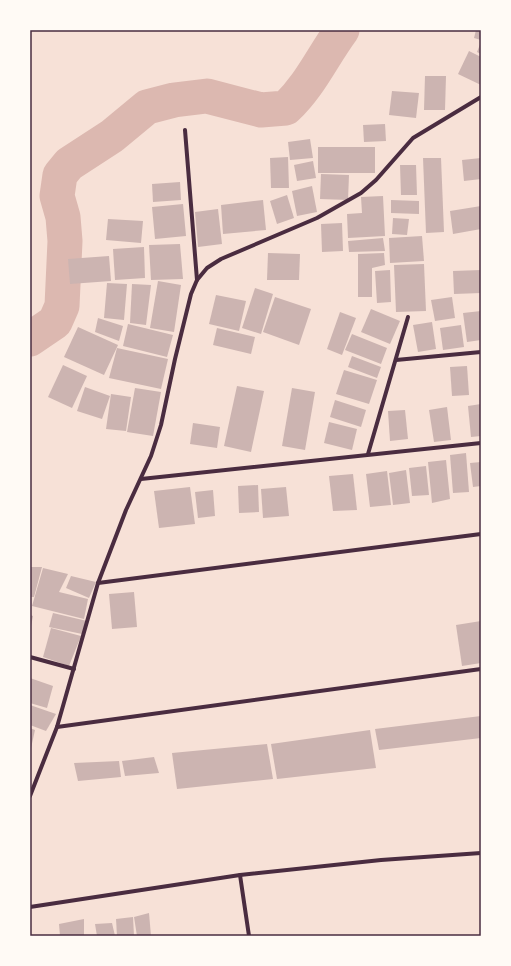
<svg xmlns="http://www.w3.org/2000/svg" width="511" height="966" viewBox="0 0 511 966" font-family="Overpass,sans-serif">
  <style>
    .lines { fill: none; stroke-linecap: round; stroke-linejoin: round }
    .river { stroke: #dcb8b0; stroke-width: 35 }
    .building { fill: #ccb4b1 }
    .minor { stroke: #4a2c40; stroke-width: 4 }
    .neatline { fill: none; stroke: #4a2c40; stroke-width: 1.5 }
  </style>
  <rect width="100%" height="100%" fill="#f7e1d7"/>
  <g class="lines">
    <path class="river" d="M30 339 55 322 62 306 65 241 63 217 57 196 60 175 69 164 112 136 147 107 174 100 207 96 261 110 286 108C311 84 322 57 342 30"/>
  </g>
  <g class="building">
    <polygon points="476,30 481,30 481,40 474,38"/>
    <polygon points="481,42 481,54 477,52"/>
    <polygon points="469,51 481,57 481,85 458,74"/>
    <polygon points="425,76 446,76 445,110 424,110"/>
    <polygon points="392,91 419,93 416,118 389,115"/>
    <polygon points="385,124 386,141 364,142 363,125"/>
    <polygon points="310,139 313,158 290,160 288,142"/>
    <rect x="318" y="147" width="57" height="26"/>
    <polygon points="288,157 289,188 271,188 270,158"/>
    <polygon points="423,158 441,158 444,232 426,233"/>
    <polygon points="481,158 481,179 464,181 462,160"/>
    <polygon points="313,161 316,178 297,181 294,165"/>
    <polygon points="400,165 416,165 417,195 401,195"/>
    <polygon points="321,174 349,175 348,200 320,199"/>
    <polygon points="180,182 181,200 153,202 152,184"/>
    <polygon points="312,186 317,212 297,216 292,191"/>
    <polygon points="287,195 294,218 277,224 270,201"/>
    <polygon points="383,196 385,236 348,238 347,214 362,213 361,197"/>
    <polygon points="263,200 266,230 223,234 221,205"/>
    <polygon points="391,200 419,201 419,214 391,213"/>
    <polygon points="183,204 186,236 155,239 152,207"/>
    <polygon points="481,206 481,229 453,234 450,211"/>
    <polygon points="218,209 222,244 198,247 195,212"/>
    <polygon points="393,218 409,219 407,235 392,234"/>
    <polygon points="108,219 143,221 141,243 106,240"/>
    <polygon points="342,223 343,251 322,252 321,224"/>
    <polygon points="422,236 424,261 390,263 389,238"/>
    <polygon points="383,238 385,251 349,252 348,241"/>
    <polygon points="180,244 183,279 151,280 149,245"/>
    <polygon points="144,247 145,278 115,280 113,249"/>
    <polygon points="268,253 300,254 299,280 267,280"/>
    <polygon points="384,253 385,265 372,268 372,297 358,297 358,254"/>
    <polygon points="109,256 111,281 70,284 68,259"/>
    <polygon points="424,264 426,311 396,312 394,265"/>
    <polygon points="390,270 391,302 377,303 375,271"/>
    <polygon points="481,270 481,293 454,294 453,271"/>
    <polygon points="158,281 181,285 174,332 150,328"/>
    <polygon points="107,283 127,284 124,320 104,318"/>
    <polygon points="132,284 151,285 146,325 130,323"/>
    <polygon points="255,288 273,294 261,334 242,328"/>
    <polygon points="216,295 246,301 239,331 209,324"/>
    <polygon points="275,297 311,309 299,345 263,332"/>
    <polygon points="452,297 455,318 435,321 431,300"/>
    <polygon points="371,309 400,321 390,344 361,332"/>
    <polygon points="481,311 481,340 467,342 463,313"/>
    <polygon points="340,312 356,318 342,355 327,349"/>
    <polygon points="98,318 123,326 119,341 95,332"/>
    <polygon points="432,322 436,349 418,352 413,325"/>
    <polygon points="128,324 173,335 167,357 123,346"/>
    <polygon points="461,325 464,347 443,350 440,328"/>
    <polygon points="78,327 118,345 104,375 64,357"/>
    <polygon points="217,328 255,337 251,354 213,345"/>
    <polygon points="352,334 387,348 381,364 345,350"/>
    <polygon points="117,348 168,359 161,389 109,378"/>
    <polygon points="352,356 381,367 377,378 348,367"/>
    <polygon points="63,365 87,376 72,408 48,397"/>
    <polygon points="467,366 469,395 452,396 450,367"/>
    <polygon points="344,370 377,380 369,404 336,394"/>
    <polygon points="237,386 264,391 251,452 224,446"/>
    <polygon points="85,387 110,396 102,419 77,411"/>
    <polygon points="135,388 161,392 153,436 127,432"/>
    <polygon points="292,388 315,392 305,450 282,446"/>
    <polygon points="111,394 131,397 126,431 106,429"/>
    <polygon points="335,400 366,410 361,427 330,417"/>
    <polygon points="481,404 481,436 471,437 468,406"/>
    <polygon points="447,407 451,440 434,442 429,410"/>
    <polygon points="405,410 408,439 390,441 388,411"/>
    <polygon points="329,422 357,429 352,450 324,443"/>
    <polygon points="193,423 220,427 217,448 190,444"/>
    <polygon points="466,453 469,492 453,493 450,455"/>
    <polygon points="446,460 450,499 432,503 428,462"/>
    <polygon points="481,462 481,486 473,487 470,463"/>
    <polygon points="426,466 429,495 412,496 409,468"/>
    <polygon points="406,470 410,503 393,505 389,473"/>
    <polygon points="387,471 391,505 370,507 366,474"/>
    <polygon points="353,474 357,510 333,511 329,476"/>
    <polygon points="258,485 259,512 239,513 238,486"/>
    <polygon points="190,487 195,524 159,528 154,491"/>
    <polygon points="286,487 289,516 263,518 261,489"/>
    <polygon points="213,490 215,516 198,518 195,492"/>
    <polygon points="30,567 42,567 34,597 30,597"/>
    <polygon points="43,568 68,574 59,592 88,599 84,619 32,606"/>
    <polygon points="71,576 96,582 89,598 66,588"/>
    <polygon points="134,592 137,627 112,629 109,594"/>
    <polygon points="53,613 87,621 82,634 49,627"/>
    <polygon points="30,615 33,616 31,626 30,626"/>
    <polygon points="481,621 481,663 462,666 456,625"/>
    <polygon points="51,628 81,636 69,666 43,657"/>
    <polygon points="30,678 53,686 47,708 30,703"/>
    <polygon points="30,705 56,714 46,731 30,725"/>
    <polygon points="481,716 481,738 379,750 375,729"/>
    <polygon points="30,728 35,730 31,748 30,747"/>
    <polygon points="370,730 376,768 277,779 271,744"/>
    <polygon points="267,744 273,779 177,789 172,753"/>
    <polygon points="154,757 159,773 125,776 122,761"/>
    <polygon points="119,761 121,777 78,781 74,763"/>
    <polygon points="149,913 151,936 137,936 134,917"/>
    <polygon points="133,917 134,936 117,936 116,919"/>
    <polygon points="84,919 84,936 60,936 59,924"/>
    <polygon points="112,923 115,936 97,936 95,924"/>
  </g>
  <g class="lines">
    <g class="minor">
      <polyline points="185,130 197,280"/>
      <polyline points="396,360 481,352"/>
      <polyline points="368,454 408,317"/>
      <polyline points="141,479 481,443"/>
      <polyline points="98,583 481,534"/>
      <polyline points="30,657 74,669"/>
      <polyline points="57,727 481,669"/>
      <polyline points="30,796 57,727 98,583 126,510 151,456 161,425 175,359 191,294 197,280 207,268 221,259 317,218 361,193 376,180 413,138 481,97"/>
      <polyline points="240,875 249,936"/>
      <polyline points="30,907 240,875 381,860 481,853"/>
    </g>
  </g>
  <rect width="511" height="966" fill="none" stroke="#fffaf5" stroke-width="62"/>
  <rect x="31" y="31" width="449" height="904" class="neatline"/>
</svg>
